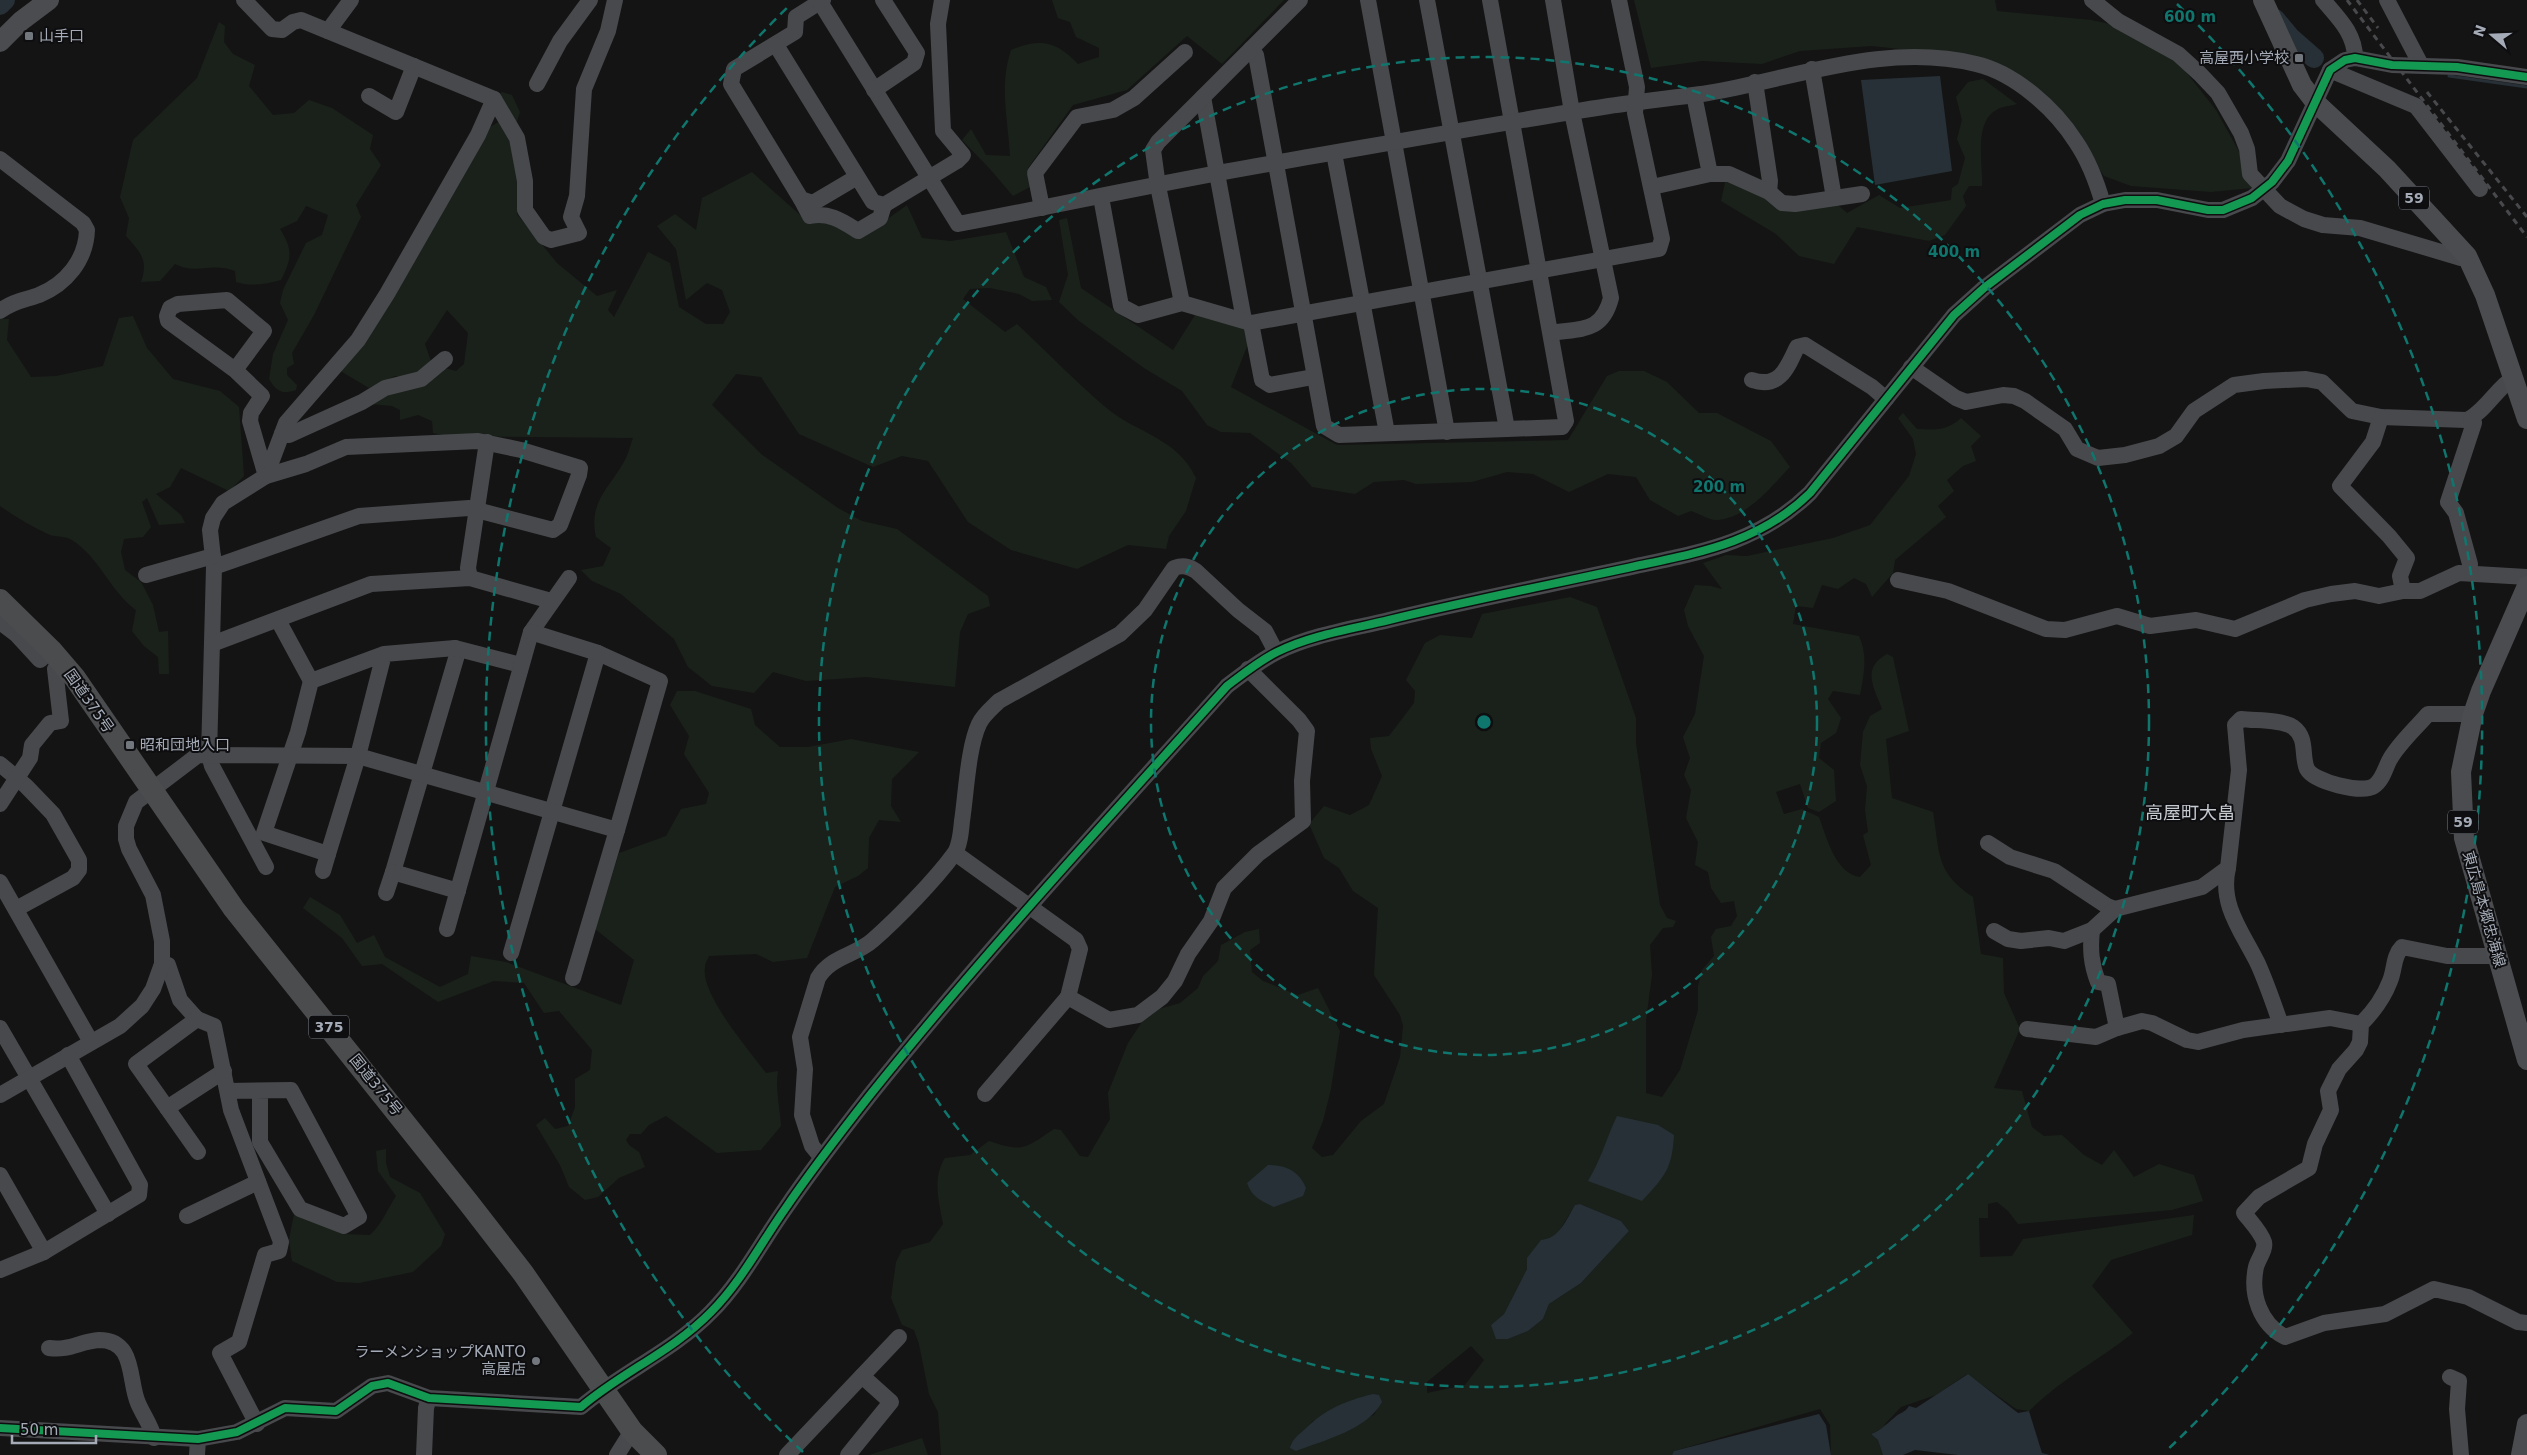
<svg xmlns="http://www.w3.org/2000/svg" width="2527" height="1455" viewBox="0 0 2527 1455" font-family="'DejaVu Sans','Noto Sans JP',sans-serif">
  <style>
    .green { fill: #1a211a; fill-rule: evenodd }
    .water { fill: #273036 }
    .lines { fill: none; stroke-linecap: round; stroke-linejoin: round }
    .stream { stroke: #273036; stroke-width: 3 }
    .river { stroke: #273036; stroke-width: 20 }
    .minor { stroke: #48494d; stroke-width: 16 }
    .major { stroke: #4a4c4f; stroke-width: 20 }
    .highway { stroke: #4b4c4e; stroke-width: 22 }
    .rail { stroke: #48494c; stroke-width: 3; stroke-dasharray: 6 5; stroke-linecap: butt }
    .cycleway-casing { stroke: #0e0e10; stroke-width: 11 }
    .cycleway { stroke: #139951; stroke-width: 8 }
    .ring { fill: none; stroke: #0f766e; stroke-width: 2.5; stroke-dasharray: 9 6 }
    .poi-dot { fill: #72767d; stroke: #0e0e10; stroke-width: 2 }
    .labels { text-anchor: middle; stroke-width: 4; stroke-linejoin: round; paint-order: stroke }
    .shield { fill: #0e0e10; stroke: #777c84; stroke-width: 1 }
    .shield-label { font-size: 14px; font-weight: bold; fill: #a4abb6 }
    .poi-label { font-size: 15px; fill: #a4abb6; stroke: #0e0e10; text-anchor: start }
    .street-label { font-size: 15px; fill: #a4abb6; stroke: #0e0e10 }
    .quarter-label { font-size: 18px; fill: #c5cad1; stroke: #0e0e10 }
    .centre { fill: #0f766e; stroke: #0e0e10; stroke-width: 2.5 }
    .ring-label { font-size: 15px; text-anchor: middle; font-weight: bold; fill: #0f766e; stroke: #0e0e10; stroke-width: 4; stroke-linejoin: round; paint-order: stroke }
  </style>
  <rect width="100%" height="100%" fill="#141414"/>
  <g class="green">
    <path d="M1052 0H1284L1222 64 1187 36 1127 90 1073 105 1028 168 1030 187 1013 196 990 169 962 140 971 129 986 155 1010 156C1008 119 999 86 1011 50 1040 38 1056 41 1078 64L1099 57V48L1076 37 1070 22 1058 18Z"/>
    <polygon points="1634,0 1995,0 1997,11 2091,20 2134,29 2175,58 2216,110 2241,155 2252,188 2211,192 2131,186 2104,176 2059,111 2024,80 1908,50 1872,46 1800,51 1762,64 1702,61 1651,68"/>
    <path d="M219 22 225 26 224 42 233 54 255 65 249 86 273 115 294 113 309 100 332 108 373 135 370 149 381 165 356 205 361 217 314 315 292 353 294 364 287 368V375L297 385 296 390C282 395 276 391 269 379L273 354 288 320 280 303 283 290 306 243 322 235 328 215 306 206 297 221 280 229C293 250 292 258 281 280 265 284 252 287 236 282L235 271C211 262 197 275 175 264L160 281 141 282C149 260 140 252 126 236L129 218 120 197 133 140 197 78Z"/>
    <path d="M1983 79 2017 104C2011 106 2003 106 1998 109 1973 121 1983 163 1982 186H1969L1963 196 1966 206 1945 235 1929 241 1857 227 1834 264 1799 256 1776 234 1721 201 1726 178 1786 209 1838 205 1847 213 1879 195 1900 208 1951 200 1952 188 1958 184 1965 158 1957 139 1962 120 1956 97 1968 82Z"/>
    <path d="M502 92 512 95 520 112 511 139 520 184 517 214 557 263 597 296 617 290 608 310 614 317 648 252 670 263 679 307 706 324H723L730 312 722 290 707 283 686 300 676 249 657 226 675 214 696 230 702 198 752 172 808 222H825L861 238 907 205 922 238 951 241 1006 232 1024 277 1046 287 1052 300 1032 301 1019 294 990 288 970 289 963 299 1005 332 1017 324C1046 351 1074 380 1104 406 1135 433 1177 437 1196 478L1186 511 1169 536 1166 549 1128 545 1077 569 1011 550 968 522 928 461 902 456 873 467 799 434 761 377 736 374 712 405 761 454 838 508 862 521 897 529 988 596 990 606 968 614 960 632 955 687 866 677 806 681 773 672 754 693 712 686 688 667 674 639 621 594 592 581 581 570 603 566 611 548 596 537C588 501 610 488 625 460 629 453 630 445 633 438L448 436 433 433 432 421 418 415 400 420V410L392 406 370 404 441 367 456 371 464 364 468 333 447 310 425 344 432 364 414 377 395 376 369 388 337 369 485 130 507 117 495 98Z"/>
    <path d="M1067 218 1081 288 1173 350 1197 312 1247 328 1248 344 1231 387 1337 445 1568 440 1607 376 1619 371H1644L1667 382 1699 413H1717L1771 441 1790 467C1771 487 1746 519 1716 520 1709 520 1698 513 1691 511L1678 516 1650 500 1636 477 1608 474 1569 492 1533 474 1507 472 1472 482 1416 484 1404 480 1374 482 1355 494 1312 487 1291 463 1250 433 1221 432 1207 425 1182 391 1144 368 1079 321 1059 302 1068 275 1059 220Z"/>
    <path d="M133 316 147 348 173 379 220 391 239 407 244 476 229 491 181 468 170 487 156 494 181 515 185 523 159 525 147 498 142 502 151 527 143 537 124 539 121 552 125 570 141 582 153 605 159 632 168 631 169 674H159L158 657 144 646 132 631 136 610C110 591 100 558 72 540 66 536 57 537 50 535 32 527 16 517 0 506V319H9L7 340 31 377 56 376 103 366 119 318Z"/>
    <path d="M1903 413 1917 429C1935 430 1947 431 1961 418L1981 436 1971 446 1976 461 1963 466 1947 480 1954 491 1938 506 1946 517 1895 560 1893 573 1872 597 1866 584 1854 578 1838 589 1822 585 1813 608 1796 606 1793 624 1859 636C1868 656 1864 674 1860 695L1833 691 1828 699 1841 718 1836 733 1821 743 1819 758 1834 770 1836 801 1819 812 1808 808 1800 784 1776 792 1784 814 1802 809 1819 817C1827 838 1835 873 1860 877L1871 865 1863 835 1868 832 1865 810 1867 786 1860 765 1863 732 1870 716 1882 709C1874 688 1861 668 1887 654L1893 657 1909 731 1886 739 1892 798 1933 812C1940 853 1935 872 1973 897L1981 954 2003 958 2004 993 2020 1029 1994 1088 2022 1091 2032 1127 2044 1136 2062 1135 2084 1155 2102 1165 2114 1150 2134 1177 2159 1164 2194 1175 2203 1201 2172 1210 2018 1224 2008 1211 1997 1202 1988 1204V1218H1979L1980 1257 2012 1256 2023 1239 2194 1215 2192 1235 2111 1260 2092 1286 2133 1333C2099 1360 2060 1380 2029 1411L2016 1409 1967 1374 1936 1395 1901 1407 1884 1425 1887 1426 1871 1434 1878 1440 1883 1455H1831L1830 1425 1820 1409 1674 1451 1672 1455H941L938 1412 929 1394 919 1344 914 1330 902 1325 891 1298 896 1262 902 1250 930 1242 943 1224C939 1202 932 1178 945 1158L970 1155 989 1141C1024 1153 1025 1148 1054 1129L1061 1130 1080 1156 1088 1157 1110 1119 1108 1093 1128 1043 1142 1022 1159 1009 1180 1003 1198 988 1203 976 1218 961 1221 945 1245 932 1259 929 1260 943 1250 950 1252 972 1263 981 1298 995 1318 988 1340 1031 1331 1089 1323 1121 1312 1148 1322 1157 1333 1155 1361 1121 1384 1104 1400 1057 1403 1026 1400 1015 1374 975 1378 908 1353 891 1339 868 1324 858 1309 824 1324 806 1350 815 1369 805 1382 776 1371 749 1370 738 1389 736 1414 703 1415 691 1406 680 1425 643 1440 635 1472 638 1482 614 1570 597 1597 607 1636 718V743L1660 905 1667 918 1676 921 1673 927 1663 928 1650 945 1652 975 1646 1020V1093L1662 1097 1680 1070 1698 1010V986L1702 970 1714 956 1711 937 1716 929 1731 926 1737 916 1734 901 1721 903 1711 888 1708 872 1695 865 1698 842 1686 818 1691 790 1684 775 1690 758 1683 737 1695 714 1704 656 1688 626 1684 610 1695 585 1711 586 1722 589 1703 563 1726 555 1747 556 1833 538 1870 525 1909 476 1916 454 1913 439 1898 418ZM1580 1204 1621 1221 1629 1231 1581 1283 1549 1304 1543 1319 1528 1331 1508 1339 1491 1325 1504 1314 1527 1269 1549 1240 1558 1233 1575 1205ZM1471 1346 1484 1360 1465 1385 1427 1393V1382ZM1381 1402 1374 1415 1290 1445 1313 1421Z"/>
    <path d="M677 691H695L751 709 755 725 780 747H808L851 739 919 752 892 779 891 806 901 822 879 820 869 838 868 868 858 876 835 887 807 958 773 962 756 954 709 956C708 959 705 963 705 967 700 994 749 1050 766 1073L778 1071C775 1090 780 1107 781 1126L761 1150 717 1153 666 1116 649 1125 641 1134H630L626 1140 629 1145 639 1152 645 1167 619 1178 598 1197 585 1200 569 1187 560 1165 536 1125 545 1118 555 1129 568 1126 575 1107V1079L590 1070 592 1050 559 1011 544 1013 524 983 494 981 438 1002 382 964 362 966 342 938 303 908 310 897 340 915 357 943 374 935 385 957 440 987 468 974 471 956 506 962 621 1005 634 960 595 929 619 853 666 836 681 809 706 804 709 793 684 754 689 736 670 705Z"/>
    <path d="M386 1149V1163L390 1177 420 1193 445 1234 441 1246 413 1272 359 1283 337 1282 292 1261 289 1240 294 1214 331 1227 342 1234 370 1235C382 1224 387 1210 396 1196L378 1171 376 1151Z"/>
    <polygon points="922,1438 928,1455 869,1455"/>
  </g>
  <g class="water">
    <polygon points="1940,76 1952,171 1875,185 1861,80"/>
    <path d="M1617 1116 1658 1125 1674 1135C1672 1169 1665 1176 1642 1201L1588 1181C1601 1160 1606 1139 1617 1116Z"/>
    <path d="M1268 1165C1286 1165 1299 1171 1306 1188L1303 1196 1274 1207C1261 1201 1252 1197 1247 1183Z"/>
    <path d="M1580 1204 1621 1221 1629 1231 1581 1283 1549 1304 1543 1319 1528 1331 1508 1339H1496L1491 1325 1504 1314 1527 1269V1258L1541 1240C1559 1239 1566 1220 1575 1205Z"/>
    <path d="M1968 1374 2018 1413 2029 1411 2042 1453 2050 1455H1958L1915 1450 1903 1455H1883L1878 1440 1871 1434C1882 1430 1885 1425 1894 1418 1900 1412 1905 1413 1909 1406L1916 1408Z"/>
    <path d="M1373 1394 1379 1395 1382 1402C1367 1430 1324 1440 1296 1451L1290 1448C1291 1441 1298 1435 1304 1430 1325 1409 1345 1401 1373 1394Z"/>
    <polygon points="1819,1414 1826,1425 1831,1455 1672,1455 1674,1451"/>
  </g>
  <g class="lines">
    <polyline class="stream" points="2449,76 2527,87"/>
    <g class="river">
      <polyline points="0,5 5,0"/>
      <polyline points="2275,19 2290,37 2314,58"/>
    </g>
    <g class="minor">
      <polyline points="244,0 272,29 282,30 293,22 301,20 494,99 517,138 525,181 525,210 544,237 551,240 579,233 571,217 577,196 584,89 608,31 615,0"/>
      <polyline points="823,0 796,17 795,32 734,69 731,84 801,199 813,203 857,177"/>
      <polyline points="1368,0 1447,432"/>
      <polyline points="1490,0 1566,421 1562,427 1507,429"/>
      <polyline points="2092,0 2118,21 2178,54 2200,74 2218,93 2241,133 2247,149 2250,174 2280,206 2304,219 2323,225 2360,228 2461,258 2467,256"/>
      <path d="M2323 0C2338 18 2355 33 2355 58"/>
      <polyline points="2387,0 2421,65"/>
      <path d="M820 2 958 224C1065 204 1172 180 1280 162 1390 143 1500 123 1609 106 1642 101 1675 98 1708 93 1797 78 1885 42 1976 64 2015 73 2055 109 2076 142 2089 161 2097 183 2103 204"/>
      <polyline points="328,31 351,0"/>
      <polyline points="776,45 873,202 884,205 957,161 963,155 943,131 938,24 942,0"/>
      <polyline points="1251,49 1256,55 1324,426 1339,435 1507,429 1427,0"/>
      <polyline points="1812,69 1834,198"/>
      <polyline points="2330,70 2416,106 2480,189"/>
      <polyline points="1755,82 1770,181 1769,192"/>
      <polyline points="537,84 560,41 590,0"/>
      <polyline points="874,90 914,63 917,53 883,0"/>
      <polyline points="1694,95 1710,174"/>
      <polyline points="369,96 396,112 414,66"/>
      <polyline points="1203,97 1244,320"/>
      <polyline points="1334,153 1387,433"/>
      <path d="M0 159 83 223 87 230C86 260 66 284 39 295 25 300 13 301 0 311"/>
      <polyline points="1652,187 1710,174 1729,174 1769,192 1782,203 1795,204 1862,194"/>
      <polyline points="1101,197 1121,306 1138,315 1182,303 1251,323 1659,249 1662,239 1635,113 1637,87 1619,0"/>
      <path d="M801 199 810 216C829 212 842 221 858 231L880 218 884 205"/>
      <polyline points="1042,208 1035,173 1077,117 1113,110 1134,98 1185,52"/>
      <polyline points="1182,303 1158,186 1153,150 1158,142 1300,0"/>
      <polyline points="1251,323 1262,380 1270,385 1313,377"/>
      <path d="M1551 333C1581 328 1602 333 1611 298L1572 112 1553 0"/>
      <path d="M1911 367 1956 398 1966 402 2003 395 2014 396 2025 401 2065 429 2077 449 2098 458 2125 455 2159 446 2176 436 2194 411 2234 385 2264 381 2306 379 2322 382 2352 411 2381 417 2466 420C2482 415 2497 388 2513 378"/>
      <polyline points="235,370 264,331 227,300 178,304 170,308 167,316 168,321 235,370 262,396 251,413 250,421 266,476"/>
      <path d="M1752 380C1779 389 1787 369 1797 347L1805 345 1872 387 1886 399"/>
      <polyline points="2381,417 2373,442 2340,486 2389,536 2407,558 2400,576 2403,591 2420,591 2459,573 2527,577"/>
      <polyline points="282,434 289,435 362,402 385,388 421,379 445,359"/>
      <polyline points="266,476 286,423 358,340 387,294 478,135 494,99"/>
      <polyline points="214,567 359,516 469,508 553,530 560,525 579,475 580,468 521,450 478,441 346,447 306,464 266,476 223,503 213,518 210,530 214,567 209,755 212,766 266,867"/>
      <polyline points="2469,572 2470,564 2456,513 2448,502 2474,423 2471,419"/>
      <polyline points="146,575 213,556"/>
      <polyline points="470,578 468,568 487,442"/>
      <polyline points="1898,580 1948,591 2046,629 2065,630 2117,616 2150,626 2196,620 2235,629 2305,600 2331,594 2355,591 2379,596 2403,591"/>
      <polyline points="278,620 311,681"/>
      <polyline points="0,622 17,635 40,660 51,650"/>
      <polyline points="212,644 371,584 470,578 551,601"/>
      <polyline points="455,648 457,655 393,872 458,891"/>
      <polyline points="384,654 358,756 328,854 264,833 298,732 311,681 384,654 455,648 521,665"/>
      <polyline points="0,764 26,786 53,814 79,860 79,870 73,878 16,909"/>
      <polyline points="0,804 30,758 32,745 50,723 61,721 55,669 60,661"/>
      <polyline points="1988,843 2010,857 2054,871 2107,906 2115,909"/>
      <polyline points="955,853 1076,940 1080,949 1068,997 1109,1020 1138,1015 1162,997 1175,981 1188,954 1211,921 1224,888 1258,854 1303,821 1302,781 1307,731 1299,720 1248,669"/>
      <path d="M2228 868C2219 905 2243 933 2258 964 2267 984 2274 1005 2281 1025"/>
      <polyline points="323,871 328,854"/>
      <polyline points="0,882 91,1042"/>
      <polyline points="386,893 393,872"/>
      <polyline points="447,929 531,632 569,578"/>
      <path d="M2092 930C2090 949 2091 964 2098 982L2108 984 2117 1028"/>
      <path d="M1994 931 2008 939 2021 941 2049 938 2064 941 2092 930 2115 909 2202 887 2228 868 2239 770 2235 725 2241 719C2256 721 2280 719 2293 727 2308 738 2301 755 2307 769 2314 782 2362 794 2374 786 2382 781 2385 769 2389 761 2397 745 2416 728 2428 714H2473"/>
      <polyline points="511,953 598,653"/>
      <path d="M2497 956H2447L2402 947C2393 956 2395 969 2390 981 2384 997 2373 1012 2361 1024L2360 1042 2356 1050 2339 1069 2328 1091 2331 1110 2315 1144 2309 1168 2259 1197 2244 1213C2250 1221 2261 1232 2264 1242 2266 1250 2258 1259 2256 1267 2250 1294 2260 1324 2285 1337L2324 1323 2385 1314 2434 1289 2468 1297 2518 1322 2527 1323"/>
      <polyline points="162,964 168,965 180,1000 197,1019"/>
      <polyline points="573,978 617,830"/>
      <polyline points="0,1028 108,1214"/>
      <polyline points="2027,1029 2096,1037 2117,1028 2142,1021 2152,1023 2187,1040 2198,1042 2243,1030 2330,1018 2361,1024"/>
      <polyline points="228,1091 291,1090 359,1217 344,1226 300,1209 260,1142 260,1091"/>
      <polyline points="985,1094 1068,997"/>
      <polyline points="0,1095 120,1026 142,1006 153,989 162,964 162,941 153,895 129,849 126,839 126,826 136,802 198,755 358,756 617,830 660,681 598,653 531,632"/>
      <polyline points="167,1108 224,1071"/>
      <polyline points="198,1152 136,1064 197,1019 214,1026 231,1110 281,1242 279,1251 265,1255 239,1342 220,1353 257,1424"/>
      <path d="M821 1157 812 1146 802 1115 805 1069 800 1037 818 978C831 956 855 956 873 940 897 919 935 880 954 854 960 846 961 831 962 821 966 795 968 747 979 724 983 715 992 708 999 701L1120 634 1145 610 1174 568C1183 565 1188 566 1196 571L1238 610 1265 631 1276 652"/>
      <polyline points="0,1175 44,1252"/>
      <polyline points="187,1216 258,1182"/>
      <polyline points="0,1270 44,1252 139,1195 140,1185 68,1055"/>
      <path d="M49 1348C69 1351 81 1341 99 1340 136 1340 128 1380 138 1403 143 1415 151 1425 154 1438"/>
      <polyline points="2450,1377 2459,1381 2457,1409 2461,1455"/>
      <path d="M0 1428 198 1439 237 1432 285 1408 336 1411 372 1386 388 1383 429 1398 581 1407C622 1372 673 1351 711 1312 741 1282 761 1243 785 1209 812 1169 841 1132 870 1095 983 954 1106 821 1227 686 1243 674 1259 661 1277 652 1311 635 1352 629 1389 620 1471 600 1554 584 1636 566 1702 552 1760 542 1810 493L1954 315 1984 288 2080 215 2103 204 2125 200H2157L2208 210H2223L2252 198 2272 182 2288 161 2330 70 2345 60 2355 58 2392 65 2457 67 2527 77"/>
      <polyline points="197,1455 198,1439"/>
      <polyline points="424,1455 426,1408 429,1398"/>
      <polyline points="617,1455 632,1431"/>
      <polyline points="787,1455 899,1337"/>
      <polyline points="848,1455 891,1402 862,1376"/>
    </g>
    <g class="major">
      <polyline points="2263,0 2302,85 2315,102 2387,169 2467,256 2485,295 2527,419"/>
      <polyline points="0,42 21,21 49,0"/>
      <polyline points="2527,586 2481,691 2473,714 2461,772 2464,838 2527,1060"/>
      <polyline points="2521,1455 2527,1424"/>
    </g>
    <polyline class="highway" points="0,600 51,650 75,678 234,909 468,1202 523,1273 632,1431 656,1455"/>
    <g class="rail">
      <polyline points="2347,0 2527,237"/>
      <polyline points="2357,0 2378,28"/>
      <polyline points="2427,92 2527,217"/>
    </g>
    <g class="cycleway-casing">
      <path id="cycleway" d="M0 1428 198 1439 237 1432 285 1408 336 1411 372 1386 388 1383 429 1398 581 1407C622 1372 673 1351 711 1312 741 1282 761 1243 785 1209 812 1169 841 1132 870 1095 983 954 1106 821 1227 686 1243 674 1259 661 1277 652 1311 635 1352 629 1389 620 1471 600 1554 584 1636 566 1702 552 1760 542 1810 493L1954 315 1984 288 2080 215 2103 204 2125 200H2157L2208 210H2223L2252 198 2272 182 2288 161 2330 70 2345 60 2355 58 2392 65 2457 67 2527 77"/>
    </g>
    <use href="#cycleway" class="cycleway"/>
  </g>
  <g class="ring">
    <circle cx="1484" cy="722" r="333"/>
    <circle cx="1484" cy="722" r="665"/>
    <path d="M803 1452A998 998 0 0 1 791 4M2177 4A998 998 0 0 1 2165 1452"/>
  </g>
  <g class="poi-dot">
    <rect x="24" y="31" width="10" height="10" rx="2.5"/>
    <rect x="2294" y="53" width="10" height="10" rx="2.5"/>
    <rect x="125" y="740" width="10" height="10" rx="2.5"/>
    <circle cx="536" cy="1361" r="5"/>
  </g>
  <g class="labels">
    <g class="shield">
      <rect x="2399" y="186.5" width="30" height="23" rx="4"/>
      <rect x="2448" y="810.5" width="30" height="23" rx="4"/>
      <rect x="309" y="1015.5" width="40" height="23" rx="4"/>
    </g>
    <g class="shield-label">
      <text x="2414" y="203">59</text>
      <text x="2463" y="827">59</text>
      <text x="329" y="1032">375</text>
    </g>
    <g class="poi-label">
      <text x="39" y="41">山手口</text>
      <text x="2289" y="63" text-anchor="end">高屋西小学校</text>
      <text x="140" y="750">昭和団地入口</text>
      <text x="526" y="1357" text-anchor="end">ラーメンショップKANTO<tspan x="526" dy="17">高屋店</tspan></text>
    </g>
    <g class="street-label">
      <text transform="translate(89 701) rotate(55)" y="5">国道375号</text>
      <text transform="translate(2484 909) rotate(74)" y="5">東広島本郷忠海線</text>
      <text transform="translate(376 1085) rotate(51)" y="5">国道375号</text>
    </g>
    <g class="quarter-label">
      <text x="2190" y="819">高屋町大畠</text>
    </g>
  </g>
  <circle cx="1484" cy="722" r="8" class="centre"/>
  <g class="ring-label">
    <text x="2190" y="22">600 m</text>
    <text x="1954" y="257">400 m</text>
    <text x="1719" y="492">200 m</text>
  </g>
  <g transform="translate(2492 35) rotate(289)" stroke="#0e0e10" stroke-width="4" paint-order="stroke">
  <path d="M0-4L9 19L0 12L-9 19Z" fill="#a4abb6"/>
  <text y="-8" font-size="14" font-weight="bold" text-anchor="middle" fill="#a4abb6">N</text>
  </g>
  <path d="M12 1435v8h84v-8" fill="none" stroke="#a4abb6" stroke-width="2.5"/>
  <text x="20" y="1435" font-size="15" fill="#a4abb6" stroke="#0e0e10" stroke-width="4" paint-order="stroke">50 m</text>
</svg>
